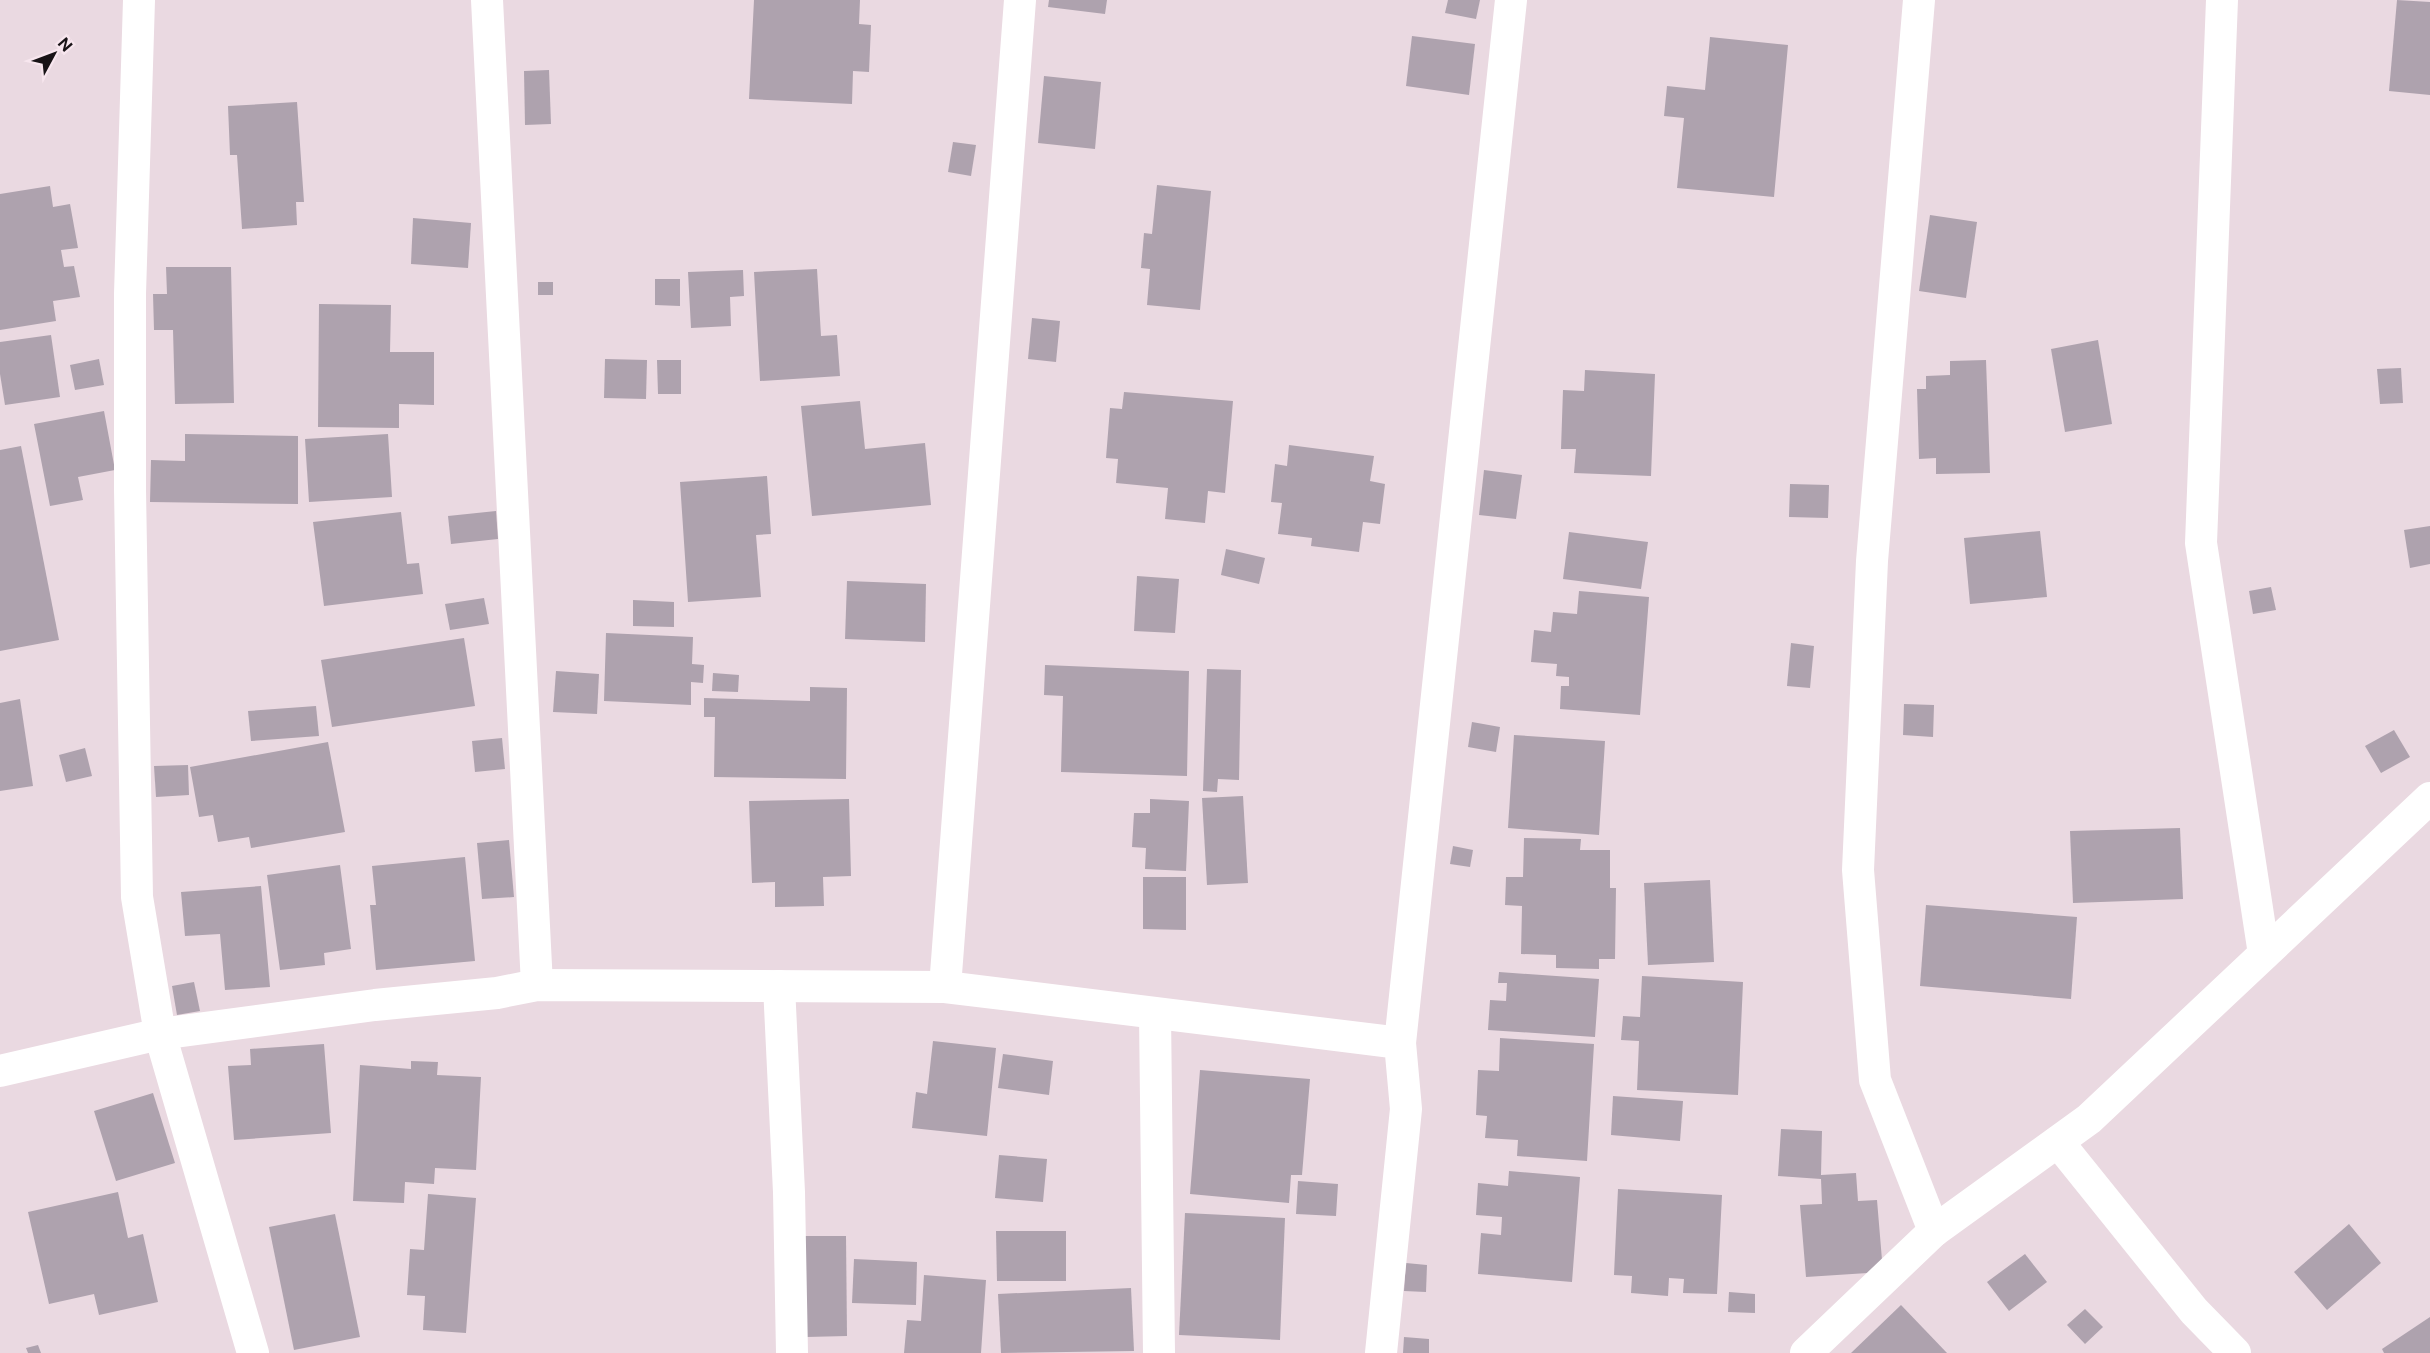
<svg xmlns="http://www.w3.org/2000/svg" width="2430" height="1353" viewBox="0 0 2430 1353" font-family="'Public Sans',sans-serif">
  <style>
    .building { fill: #aea2ae }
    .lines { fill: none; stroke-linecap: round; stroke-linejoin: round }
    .street { stroke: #fff; stroke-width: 32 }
  </style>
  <rect width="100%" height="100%" fill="#ead9e1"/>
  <g class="building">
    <polygon points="754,0 860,0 859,24 871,25 869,72 853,71 852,104 749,99"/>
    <polygon points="1049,0 1107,0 1105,14 1048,7"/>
    <polygon points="1448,0 1480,0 1476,19 1445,13"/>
    <polygon points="2397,0 2430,2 2430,95 2389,91"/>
    <polygon points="1412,36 1475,44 1469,95 1406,86"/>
    <polygon points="1710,37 1788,45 1774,197 1677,188 1684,118 1664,116 1667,86 1705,90"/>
    <polygon points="549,70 551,124 525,125 524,71"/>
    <polygon points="1044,76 1101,82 1095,149 1038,143"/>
    <polygon points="297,102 304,202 296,202 297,225 242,229 237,155 230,155 228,106"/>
    <polygon points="953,142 976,145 971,176 948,172"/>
    <polygon points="1157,185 1211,191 1200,310 1147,305 1150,269 1141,268 1144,233 1152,234"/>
    <polygon points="50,186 53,207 70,204 78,248 61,250 64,267 74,266 80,297 53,301 56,321 0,330 0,194"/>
    <polygon points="1930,215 1977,222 1966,298 1919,291"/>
    <polygon points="413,218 471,223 468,268 411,264"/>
    <polygon points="166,267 231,267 234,403 175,404 173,330 154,330 153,294 167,294"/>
    <polygon points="817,269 821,336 837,335 840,376 760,381 754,272"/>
    <polygon points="743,270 744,296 730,297 731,326 691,328 688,272"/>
    <polygon points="655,279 680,279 680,306 655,305"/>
    <rect x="538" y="282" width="15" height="13"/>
    <polygon points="319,304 391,305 390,352 434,352 434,405 399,404 399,428 318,427"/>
    <polygon points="1032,318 1060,321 1056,362 1028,359"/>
    <polygon points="51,335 60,397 5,405 0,374 0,342"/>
    <polygon points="2098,340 2112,424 2065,432 2051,349"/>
    <polygon points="99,359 104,385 75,390 70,365"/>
    <polygon points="605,359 647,360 646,399 604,398"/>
    <polygon points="657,360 681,360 681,394 658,394"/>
    <polygon points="1986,360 1990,473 1936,474 1936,458 1919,459 1917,389 1926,389 1926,376 1950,375 1950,361"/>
    <polygon points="2401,368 2403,403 2380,404 2377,369"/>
    <polygon points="1585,370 1655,374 1651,476 1574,473 1576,449 1561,449 1563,390 1584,391"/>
    <polygon points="1124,392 1233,401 1225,493 1208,491 1205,523 1165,519 1168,488 1116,483 1118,459 1106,458 1110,408 1122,409"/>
    <polygon points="860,401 865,449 925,443 931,505 812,516 801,406"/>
    <polygon points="104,411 115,470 78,477 83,500 50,506 34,424"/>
    <polygon points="185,434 298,436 298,504 150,502 151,460 185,461"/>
    <polygon points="388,434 392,497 309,502 305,439"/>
    <polygon points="1289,445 1374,456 1370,481 1385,484 1380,524 1363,522 1359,552 1311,546 1312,538 1278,534 1282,503 1271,502 1275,464 1287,466"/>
    <polygon points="21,446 59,640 0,651 0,450"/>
    <polygon points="1484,470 1522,475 1516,519 1479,515"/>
    <polygon points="767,476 771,534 756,535 761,597 688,602 680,482"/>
    <polygon points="1790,484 1829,485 1828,518 1789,517"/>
    <polygon points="496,511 498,539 451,544 448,516"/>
    <polygon points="401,512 407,564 419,563 423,594 324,606 313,522"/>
    <polygon points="2430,526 2430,564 2410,568 2404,530"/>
    <polygon points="2040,531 2047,597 1970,604 1964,538"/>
    <polygon points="1569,532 1648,542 1641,589 1563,579"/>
    <polygon points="1226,549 1265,558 1259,584 1221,575"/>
    <polygon points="1137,576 1179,579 1175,633 1134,631"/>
    <polygon points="847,581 926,584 925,642 845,639"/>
    <polygon points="2271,587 2276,610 2253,614 2249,591"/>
    <polygon points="1579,591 1649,597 1640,715 1560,709 1561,686 1569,686 1569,677 1556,676 1557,664 1531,662 1534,630 1551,632 1553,612 1577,614"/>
    <polygon points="484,598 489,624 450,630 445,604"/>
    <polygon points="633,600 674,602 674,627 633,626"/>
    <polygon points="606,633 693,637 692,664 704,665 703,683 691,682 691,705 604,701"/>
    <polygon points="464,638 475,706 332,727 321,660"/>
    <polygon points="1791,643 1814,646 1810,688 1787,686"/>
    <polygon points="1045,665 1189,671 1187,776 1061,772 1063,696 1044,695"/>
    <polygon points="1207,669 1241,670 1239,780 1218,779 1217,792 1203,791"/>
    <polygon points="556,671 599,674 597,714 553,712"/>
    <polygon points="713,673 739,675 738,692 712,691"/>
    <polygon points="810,687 847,688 846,779 714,777 715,717 704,717 704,698 810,701"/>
    <polygon points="20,699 33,786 0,791 0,703"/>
    <polygon points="1904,704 1934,705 1933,737 1903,735"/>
    <polygon points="316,706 319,736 251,741 248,711"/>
    <polygon points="1472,722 1500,727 1496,752 1468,747"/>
    <polygon points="2394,730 2410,757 2381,773 2365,746"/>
    <polygon points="1514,735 1605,741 1599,835 1508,828"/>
    <polygon points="502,738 505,769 475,772 472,741"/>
    <polygon points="328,742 345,832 251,848 249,837 218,842 213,815 199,817 190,767"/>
    <polygon points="85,748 92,776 66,782 59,755"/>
    <polygon points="188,765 189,795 156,797 154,766"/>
    <polygon points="1243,796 1248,883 1207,885 1202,798"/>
    <polygon points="849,799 851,876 823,877 824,906 775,907 775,882 752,883 749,801"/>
    <polygon points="1150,799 1189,801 1186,871 1145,869 1146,848 1132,847 1134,813 1150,813"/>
    <polygon points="2180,828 2183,899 2073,903 2070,831"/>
    <polygon points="1524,838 1581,839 1580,850 1610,850 1610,888 1616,888 1615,959 1599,959 1599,969 1556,968 1556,955 1521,954 1522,906 1505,905 1506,877 1523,877"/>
    <polygon points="509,840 514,897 482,899 477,843"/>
    <polygon points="1453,846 1473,850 1470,867 1450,864"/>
    <polygon points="465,857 475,961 376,970 370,905 376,905 372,866"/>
    <polygon points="340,865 351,949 324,953 325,965 280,970 267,875"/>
    <polygon points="1143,877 1186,877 1186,930 1143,929"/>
    <polygon points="1710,880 1714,962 1648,965 1644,883"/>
    <polygon points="261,886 270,987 225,990 220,934 185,936 181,892"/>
    <polygon points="1926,905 2077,917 2071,999 1920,986"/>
    <polygon points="1499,972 1599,979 1595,1037 1488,1030 1490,1000 1506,1001 1507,983 1498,983"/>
    <polygon points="1642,976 1743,982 1738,1095 1637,1090 1639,1041 1621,1040 1623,1016 1640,1017"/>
    <polygon points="194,982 200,1011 177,1015 172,986"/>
    <polygon points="1500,1038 1594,1044 1587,1161 1517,1156 1518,1140 1485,1138 1487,1116 1476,1115 1478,1070 1499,1071"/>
    <polygon points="933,1041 996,1048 987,1136 912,1128 916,1092 927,1094"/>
    <polygon points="324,1044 331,1133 234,1140 228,1066 251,1065 250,1049"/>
    <polygon points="1003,1054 1053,1061 1049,1095 998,1088"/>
    <polygon points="411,1061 438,1062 437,1075 481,1077 476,1170 435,1168 434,1184 405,1182 404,1203 353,1201 360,1065 411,1069"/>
    <polygon points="1200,1070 1310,1079 1302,1175 1291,1175 1289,1203 1190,1194"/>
    <polygon points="153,1093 175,1163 116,1181 94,1111"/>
    <polygon points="1613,1096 1683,1101 1680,1141 1611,1135"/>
    <polygon points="1781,1129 1822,1131 1821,1175 1856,1173 1858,1201 1877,1200 1883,1272 1806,1277 1800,1205 1822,1204 1821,1179 1778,1176"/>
    <polygon points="999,1155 1047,1159 1043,1202 995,1198"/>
    <polygon points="1509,1171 1580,1177 1572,1282 1478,1274 1481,1233 1501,1235 1502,1217 1476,1215 1478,1183 1508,1186"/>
    <polygon points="1298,1181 1338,1184 1336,1216 1296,1214"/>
    <polygon points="1618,1189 1722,1195 1717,1294 1683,1293 1684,1279 1669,1278 1668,1296 1631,1293 1632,1276 1614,1275"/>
    <polygon points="118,1192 128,1238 143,1234 158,1302 99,1315 94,1294 49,1304 28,1212"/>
    <polygon points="428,1194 476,1198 466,1333 423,1330 425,1296 407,1295 410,1249 424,1250"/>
    <polygon points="1185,1213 1285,1218 1280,1340 1179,1335"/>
    <polygon points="335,1214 360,1337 294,1350 269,1227"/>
    <polygon points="2349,1224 2381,1263 2327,1310 2294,1272"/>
    <polygon points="996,1231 1066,1231 1066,1281 997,1281"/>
    <polygon points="805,1236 846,1236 847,1336 806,1337"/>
    <polygon points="2025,1254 2047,1282 2009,1311 1987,1282"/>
    <polygon points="854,1259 917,1262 916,1305 852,1303"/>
    <polygon points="1406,1263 1427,1265 1426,1292 1404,1291"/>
    <polygon points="924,1275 986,1280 981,1353 904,1353 907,1320 921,1321"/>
    <polygon points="1131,1288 1134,1351 1001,1353 998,1294"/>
    <polygon points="1729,1292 1755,1294 1755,1313 1728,1312"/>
    <polygon points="1901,1305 1947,1353 1851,1353"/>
    <polygon points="2085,1309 2103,1327 2085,1344 2067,1325"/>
    <polygon points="2430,1317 2430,1353 2384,1353 2382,1349"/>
    <polygon points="1404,1337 1429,1339 1429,1353 1403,1353"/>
    <polygon points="38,1345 41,1353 28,1353 26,1348"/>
  </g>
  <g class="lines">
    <g class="street">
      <polyline points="139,0 130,294 130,490 137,897 160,1034 253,1353"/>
      <polyline points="487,0 537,985"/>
      <polyline points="1919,0 1872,561 1858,870 1875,1080 1934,1231"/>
      <polyline points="2222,0 2201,543 2264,954"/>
      <polyline points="779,986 789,1192 792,1353"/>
      <polyline points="945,987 1020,0"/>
      <polyline points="1155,1014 1159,1353"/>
      <polyline points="1400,1043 1511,0"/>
      <polyline points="0,1071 160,1034 375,1005 497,993 537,985 945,987 1400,1043 1406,1109 1381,1353"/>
      <polyline points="2058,1142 2194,1311 2235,1353"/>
      <polyline points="1806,1353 1934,1231 2089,1119 2430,798"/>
    </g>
  </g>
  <g transform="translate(54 54) rotate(49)" stroke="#f7e6ee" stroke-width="4.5" paint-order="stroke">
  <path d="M0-4.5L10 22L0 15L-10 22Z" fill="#181316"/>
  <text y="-9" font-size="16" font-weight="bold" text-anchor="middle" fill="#181316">N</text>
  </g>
</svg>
